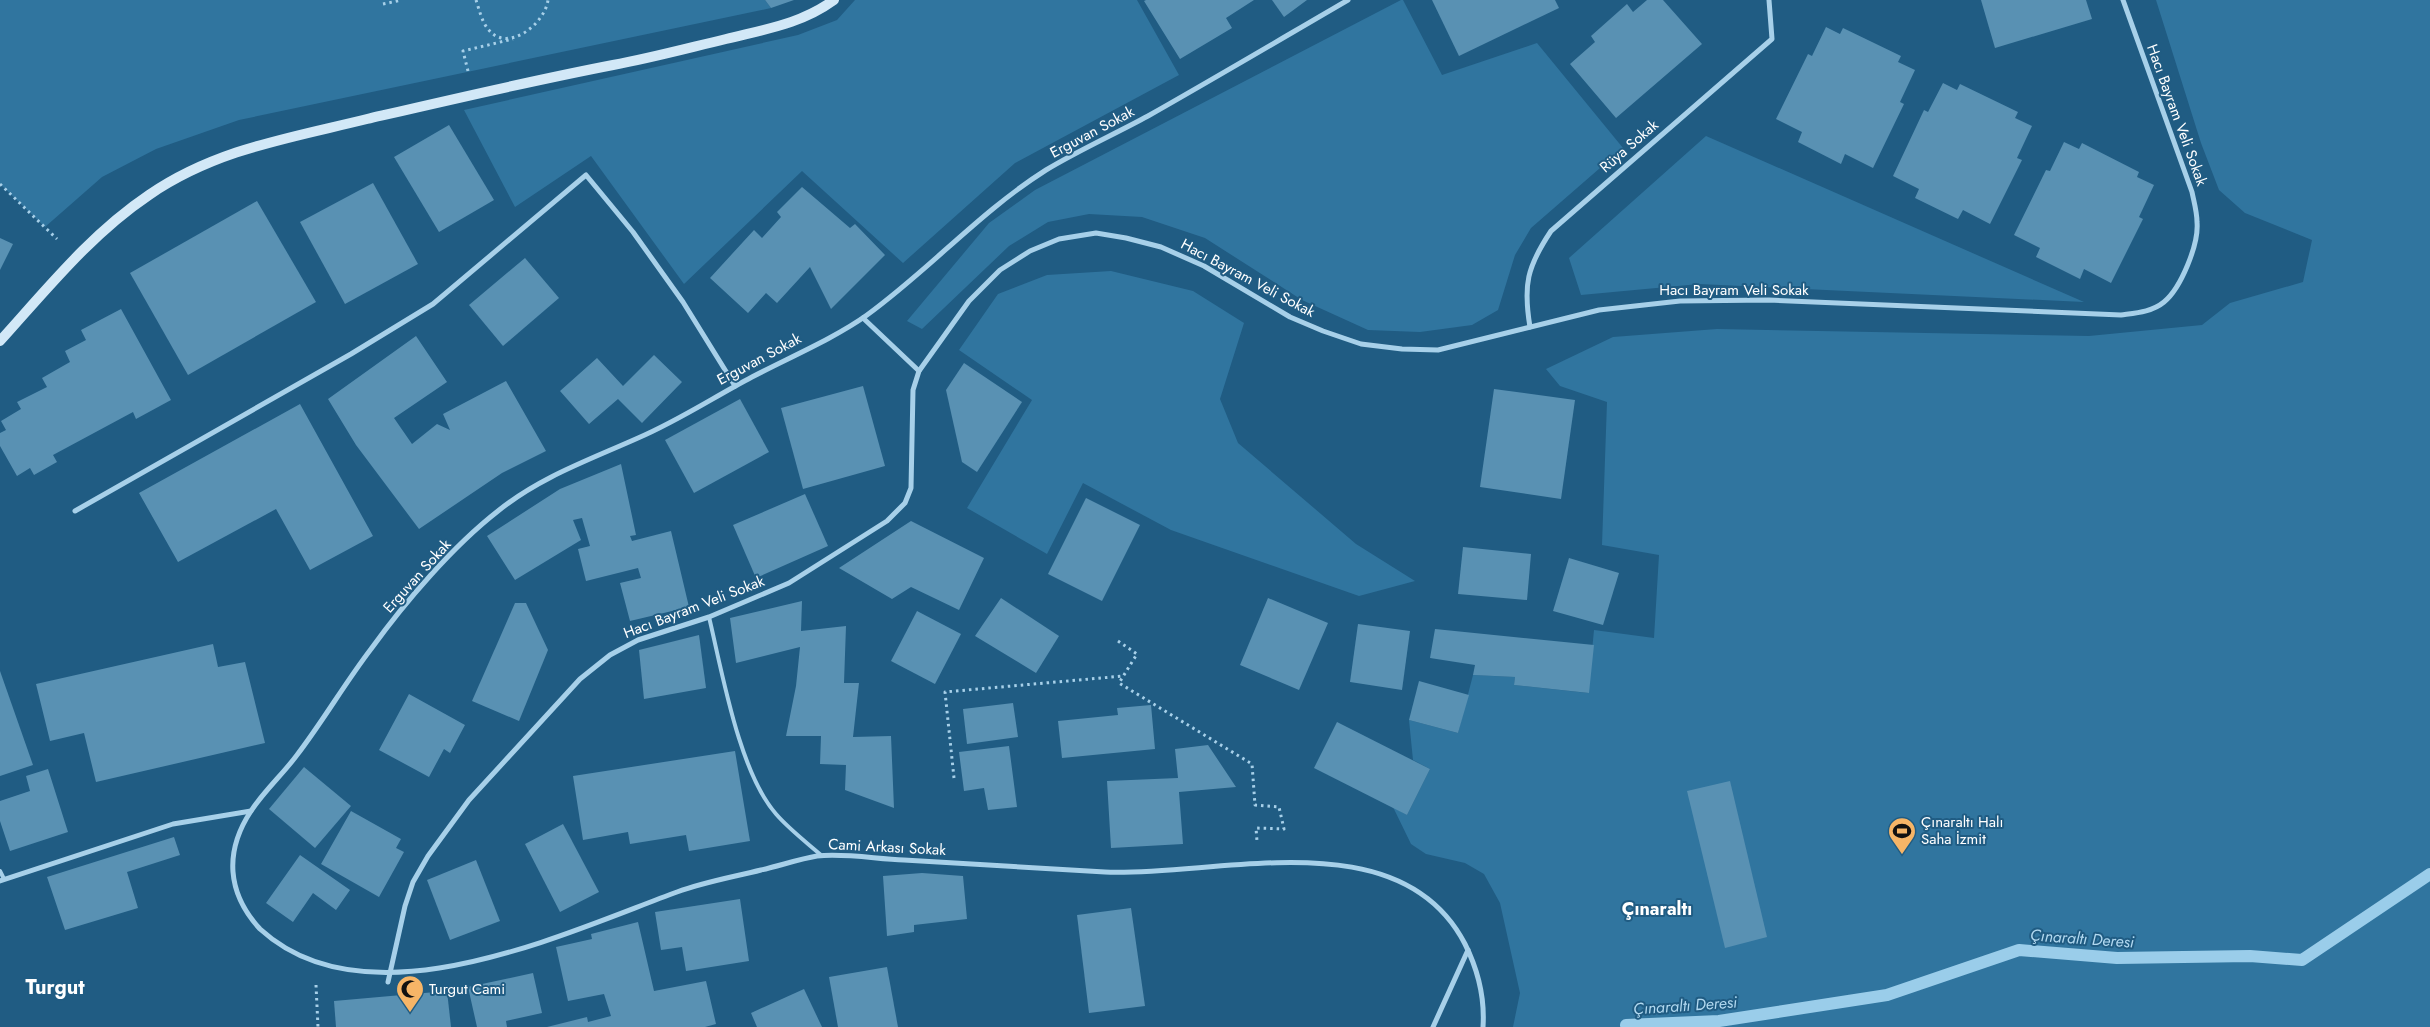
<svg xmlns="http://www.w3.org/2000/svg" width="2430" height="1027" viewBox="0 0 2430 1027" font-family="Jost,sans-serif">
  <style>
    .green { fill: #30759f }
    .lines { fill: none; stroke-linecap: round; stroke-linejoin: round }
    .stream { stroke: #9acdea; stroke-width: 12 }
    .building { fill: #5991b3 }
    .path { stroke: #a7d0e9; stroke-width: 3; stroke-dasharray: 2.5 4; stroke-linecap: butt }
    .lane { stroke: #a7d0e9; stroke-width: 4 }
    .street { stroke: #a7d0e9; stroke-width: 5 }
    .secondary { stroke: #d2e8f7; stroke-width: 10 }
    .labels { text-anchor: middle; stroke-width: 4; stroke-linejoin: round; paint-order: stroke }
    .street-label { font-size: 15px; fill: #fff; stroke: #205c83 }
    .poi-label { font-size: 15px; fill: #fff; stroke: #205c83; text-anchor: start }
    .water-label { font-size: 16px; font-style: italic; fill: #b2d9f0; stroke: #205c83 }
    .quarter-label { font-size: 18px; font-weight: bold; fill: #fff; stroke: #205c83 }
    .district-label { font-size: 20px; font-weight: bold; fill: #fff; stroke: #205c83 }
  </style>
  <rect width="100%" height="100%" fill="#205c83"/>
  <g class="green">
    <polygon points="0,0 765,0 771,8 239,120 156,149 102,177 45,227 0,184"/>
    <polygon points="855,0 1137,0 1179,75 1015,163 903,263 802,171 684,284 591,156 515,207 464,110 798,35 837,20"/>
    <polygon points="1401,0 1403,0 1442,75 1537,43 1623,148 1531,228 1515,255 1498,310 1472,325 1420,332 1368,330 1302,300 1205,238 1142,217 1089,214 1048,222 1009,246 922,329 907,321 989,223 1035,190"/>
    <polygon points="2156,0 2430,0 2430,1027 1513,1027 1520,993 1500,903 1484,874 1465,863 1426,854 1411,844 1393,807 1407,815 1430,769 1413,760 1409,720 1458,733 1473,675 1515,677 1514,685 1588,693 1594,630 1654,638 1659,555 1602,545 1607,402 1560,386 1546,369 1613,337 1717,329 2089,336 2202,325 2230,303 2303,282 2312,240 2245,213 2219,190 2201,143"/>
    <polygon points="1706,136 2084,302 1699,284 1581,295 1569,258"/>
    <polygon points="1111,271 1193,291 1244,323 1220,399 1238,443 1356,544 1415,581 1359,596 1171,530 1083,483 1047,554 967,508 1032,400 959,350 998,294 1047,275"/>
  </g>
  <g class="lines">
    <polyline class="stream" points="1626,1025 1719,1021 1887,995 2019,950 2117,958 2250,956 2302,960 2430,874"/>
  </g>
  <g class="building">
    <polygon points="765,0 794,0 771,8"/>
    <polygon points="1146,0 1254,0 1226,18 1232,28 1180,59 1144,1"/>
    <polygon points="1272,0 1307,0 1284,17"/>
    <polygon points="1432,0 1555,0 1559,8 1459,56"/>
    <polygon points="1647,0 1663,0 1702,44 1616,118 1570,64 1595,42 1591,36 1627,4 1633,12"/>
    <polygon points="1981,0 2086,0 2092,19 1995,48"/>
    <polygon points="1826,27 1840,34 1843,28 1901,56 1898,62 1915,70 1900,102 1904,104 1873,168 1845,154 1841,164 1798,142 1802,132 1776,119 1808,54 1812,56"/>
    <polygon points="1943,83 1957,90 1960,84 2018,112 2015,118 2032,126 2017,158 2022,160 1990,224 1963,210 1958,219 1915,198 1919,189 1893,176 1924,110 1928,112"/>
    <polygon points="449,125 494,200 439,232 394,157"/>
    <polygon points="2064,142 2079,149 2082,143 2139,172 2137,177 2154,185 2139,217 2143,219 2111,283 2084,269 2080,279 2036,257 2040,248 2014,235 2046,170 2050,171"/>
    <polygon points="373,183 418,264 345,304 300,222"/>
    <polygon points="802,187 850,228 855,224 885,255 831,309 810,267 777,303 766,293 748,313 710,278 754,230 762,238 781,217 777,212"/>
    <polygon points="257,201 316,302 188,375 130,273"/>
    <polygon points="0,238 13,244 0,270"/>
    <polygon points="525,258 559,298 503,346 469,305"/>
    <polygon points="121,309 171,400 136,419 133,412 53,455 57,462 34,475 30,468 17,476 0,446 0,433 6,430 1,421 21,409 17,402 47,387 42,378 70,362 65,351 86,340 81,330"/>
    <polygon points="416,336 447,382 394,418 412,444 437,424 450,430 443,414 506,381 546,451 502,473 419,529 356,445 328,399"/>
    <polygon points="654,355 682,382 642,423 618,399 589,424 560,391 597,358 623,386"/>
    <polygon points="964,363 1022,402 977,472 962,462 946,390"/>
    <polygon points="863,386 885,466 803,489 781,408"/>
    <polygon points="1494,389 1575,400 1561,499 1480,487"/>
    <polygon points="740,399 769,452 694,493 665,440"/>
    <polygon points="300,404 373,536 310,570 276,509 178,562 139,493"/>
    <polygon points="621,464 636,535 630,536 632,541 671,531 689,607 630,621 620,583 641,578 638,568 586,581 578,549 590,546 582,518 573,520 581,540 515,580 487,536 560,489"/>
    <polygon points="805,494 828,546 756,578 733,525"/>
    <polygon points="1086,498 1140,525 1102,601 1048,574"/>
    <polygon points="911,521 984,558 959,610 911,587 892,599 839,568"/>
    <polygon points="1463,547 1531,554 1527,600 1458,594"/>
    <polygon points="1569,558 1619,573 1603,625 1553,611"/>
    <polygon points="1001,598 1059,636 1036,673 975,636"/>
    <polygon points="1268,598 1328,623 1299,690 1240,665"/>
    <polygon points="802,601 801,631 846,626 844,683 859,683 853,737 891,736 894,808 845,790 846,765 820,764 821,736 786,736 796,686 800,647 736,663 730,618"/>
    <polygon points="515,603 526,603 548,650 519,721 472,701"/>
    <polygon points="917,611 961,634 935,684 891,661"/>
    <polygon points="1358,624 1410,631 1402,690 1350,682"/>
    <polygon points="1435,629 1594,645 1589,693 1514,685 1515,677 1473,675 1475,665 1430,658"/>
    <polygon points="699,635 706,688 644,699 639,650"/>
    <polygon points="213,644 218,667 245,662 265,743 96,782 84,733 50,741 36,684"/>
    <polygon points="0,671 33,765 0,776"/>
    <polygon points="1419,681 1469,695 1458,733 1409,720"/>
    <polygon points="409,694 465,725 450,753 444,749 429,777 379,750"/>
    <polygon points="1013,703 1018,737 967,744 963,709"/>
    <polygon points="1151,705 1155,749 1062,758 1058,721 1118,715 1117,708"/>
    <polygon points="1337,722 1430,769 1407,815 1314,768"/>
    <polygon points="1208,745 1236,787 1179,792 1183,844 1111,848 1107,781 1178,778 1175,749"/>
    <polygon points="1009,746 1017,807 988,810 984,788 964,791 959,752"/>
    <polygon points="735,751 750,841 689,851 686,835 630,844 628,832 583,840 573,776"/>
    <polygon points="304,767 351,806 315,848 269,809"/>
    <polygon points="48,769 68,832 10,851 0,821 0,801 30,791 26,776"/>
    <polygon points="1730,781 1767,937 1725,948 1687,791"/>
    <polygon points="351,811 401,839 396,848 404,852 379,897 321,864"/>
    <polygon points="563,824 599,892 560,912 525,844"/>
    <polygon points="174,837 180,855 127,872 138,908 65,930 47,877"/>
    <polygon points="300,855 350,890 336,910 313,893 293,922 266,903"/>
    <polygon points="476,860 500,921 450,940 427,880"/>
    <polygon points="922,873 963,876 967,919 914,925 914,932 887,936 883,876"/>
    <polygon points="740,899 749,961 686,971 682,947 661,950 655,912"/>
    <polygon points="1131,908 1145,1006 1089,1013 1077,915"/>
    <polygon points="638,922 654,991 706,981 716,1024 705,1027 547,1027 587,1017 588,1022 611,1016 604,994 568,1001 556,947 592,939 591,934"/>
    <polygon points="887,967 898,1027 838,1027 829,977"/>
    <polygon points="533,973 542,1013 506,1021 507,1027 477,1027 468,987"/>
    <polygon points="804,989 822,1027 757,1027 751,1013"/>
    <polygon points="447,991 451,1027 336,1027 334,1001"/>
  </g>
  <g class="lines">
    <g class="path">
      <path d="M476 0C479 9 482 22 488 29 507 54 545 24 548 0"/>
      <polyline points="383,4 402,0"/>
      <polyline points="468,71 463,51 513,39"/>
      <polyline points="0,184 57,239"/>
      <polyline points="1118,641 1137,654 1119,683 1252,764 1255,805 1279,807 1284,829 1256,828 1257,841"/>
      <polyline points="954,778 945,692 1123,676"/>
      <polyline points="316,985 318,1027"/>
    </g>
    <g class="lane">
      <path d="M709 617C722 671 739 772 776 814 789 829 806 842 821 855"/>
      <polyline points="0,871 4,879"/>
    </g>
    <g class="street">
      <path d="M1348 0C1281 39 1215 78 1148 116 1115 134 1079 150 1046 170 981 211 929 270 867 315 835 338 788 358 752 377 714 397 678 421 638 438 589 460 540 477 498 511 453 546 405 602 371 649 345 683 323 721 297 755 283 774 264 791 251 811 224 852 227 893 260 929 367 1027 560 935 677 892 704 882 733 877 761 870 779 866 799 859 817 856 845 853 876 859 904 860 971 864 1038 868 1105 872 1217 877 1400 818 1465 944 1478 970 1485 997 1483 1027"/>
      <polyline points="863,318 919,371"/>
      <path d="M1530 327C1523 285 1527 267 1551 231L1772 39 1769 0"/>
      <polyline points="75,511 351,354 433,304 586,175 633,232 683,302 735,386"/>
      <polyline points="0,881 173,824 251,811"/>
      <path d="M388 982 405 906 413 882 428 856 469 800 580 679 610 655 638 640 709 617 789 583 887 521 905 503 911 488 913 390 919 371 969 301 1000 270 1030 251 1059 239 1096 233 1126 238 1161 247 1204 266 1290 317 1323 331 1361 344 1402 349 1438 350 1599 310 1680 301 1769 300 2121 315C2135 313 2152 312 2164 302 2181 288 2199 244 2197 222 2197 212 2194 202 2192 192L2123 0"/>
      <polyline points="1433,1027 1468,950"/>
    </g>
    <path class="secondary" d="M0 341C47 289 91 234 149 195 216 149 290 138 367 119 449 100 530 81 613 65 651 58 688 48 726 39 766 29 801 24 834 0"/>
  </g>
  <defs>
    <g id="stadium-pin" transform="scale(1.4375)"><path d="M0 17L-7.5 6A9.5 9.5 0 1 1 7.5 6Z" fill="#f6b567" stroke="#205c83"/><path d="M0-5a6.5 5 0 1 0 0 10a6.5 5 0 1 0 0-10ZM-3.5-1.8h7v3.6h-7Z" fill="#111"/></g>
    <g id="mosque-pin" transform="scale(1.4375)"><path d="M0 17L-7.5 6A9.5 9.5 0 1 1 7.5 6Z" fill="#f6b567" stroke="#205c83"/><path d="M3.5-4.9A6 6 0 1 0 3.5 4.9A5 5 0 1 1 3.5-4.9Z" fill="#111"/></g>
  </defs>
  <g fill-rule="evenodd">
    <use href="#stadium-pin" x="1902" y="831"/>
    <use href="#mosque-pin" x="410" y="989"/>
  </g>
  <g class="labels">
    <g class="street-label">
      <text transform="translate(2177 115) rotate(70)" y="5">Hacı Bayram Veli Sokak</text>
      <text transform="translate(1092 132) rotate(-28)" y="5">Erguvan Sokak</text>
      <text transform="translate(1629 146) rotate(-41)" y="5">Rüya Sokak</text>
      <text transform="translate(1248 278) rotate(28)" y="5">Hacı Bayram Veli Sokak</text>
      <text x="1734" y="295">Hacı Bayram Veli Sokak</text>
      <text transform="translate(759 359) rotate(-28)" y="5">Erguvan Sokak</text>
      <text transform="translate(417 576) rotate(-48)" y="5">Erguvan Sokak</text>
      <text transform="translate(694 607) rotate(-21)" y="5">Hacı Bayram Veli Sokak</text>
      <text transform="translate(887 847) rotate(3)" y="5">Cami Arkası Sokak</text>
    </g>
    <g class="poi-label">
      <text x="1921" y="827">Çınaraltı Halı<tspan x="1921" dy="17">Saha İzmit</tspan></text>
      <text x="429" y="994">Turgut Cami</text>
    </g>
    <g class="water-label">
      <text transform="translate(2082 938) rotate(4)" y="6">Çınaraltı Deresi</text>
      <text transform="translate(1685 1005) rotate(-4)" y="6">Çınaraltı Deresi</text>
    </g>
    <g class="quarter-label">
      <text x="1657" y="915">Çınaraltı</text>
    </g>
    <g class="district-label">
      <text x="55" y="994">Turgut</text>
    </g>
  </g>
</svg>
